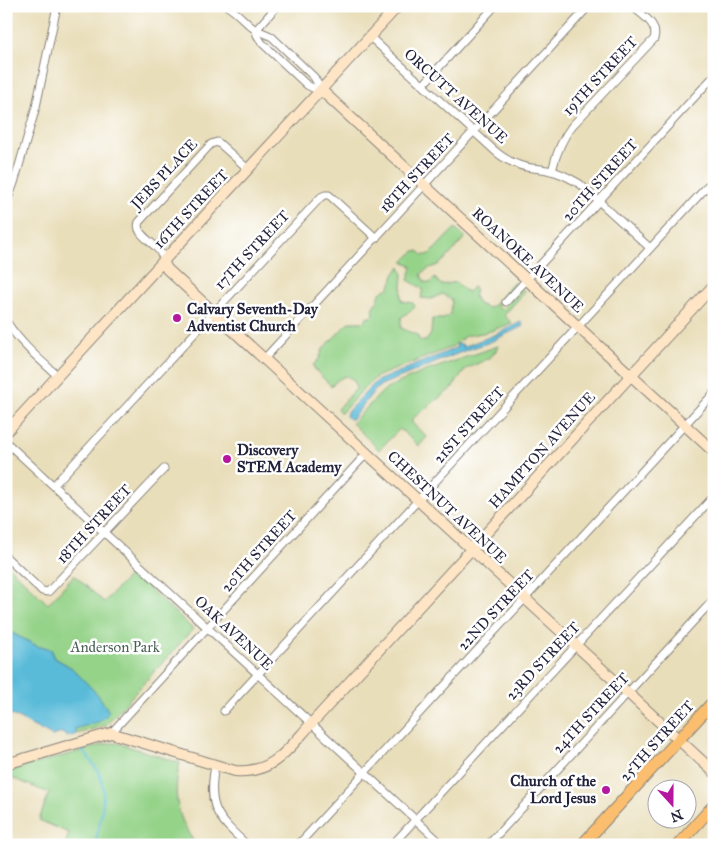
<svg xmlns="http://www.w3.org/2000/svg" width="720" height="851" viewBox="0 0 720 851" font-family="'IM FELL Great Primer',serif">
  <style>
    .green { fill: #95d389; stroke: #5c7a62 }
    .water { fill: #5abbd9; stroke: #3e6e8a }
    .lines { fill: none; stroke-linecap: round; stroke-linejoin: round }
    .stream { stroke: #5abbd9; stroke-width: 2 }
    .street-casing { stroke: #86807a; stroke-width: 9 }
    .secondary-casing { stroke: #86807a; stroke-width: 12 }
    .primary-casing { stroke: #86807a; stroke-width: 13 }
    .street { stroke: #fff; stroke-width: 7 }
    .secondary { stroke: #fde5c5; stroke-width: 10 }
    .primary { stroke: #fbbe6e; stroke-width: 11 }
    .poi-dot { fill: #b5179e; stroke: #fff; stroke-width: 2 }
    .labels { text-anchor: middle; stroke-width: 5; stroke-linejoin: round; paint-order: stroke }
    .street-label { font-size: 15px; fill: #22223b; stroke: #fff }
    .poi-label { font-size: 15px; font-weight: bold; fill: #22223b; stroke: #fff; text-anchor: start }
    .park-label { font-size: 15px; fill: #4a6056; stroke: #fff }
  </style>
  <rect width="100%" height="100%" fill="#fff"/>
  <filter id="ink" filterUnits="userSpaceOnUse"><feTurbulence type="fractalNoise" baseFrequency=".02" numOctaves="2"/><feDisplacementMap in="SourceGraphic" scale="10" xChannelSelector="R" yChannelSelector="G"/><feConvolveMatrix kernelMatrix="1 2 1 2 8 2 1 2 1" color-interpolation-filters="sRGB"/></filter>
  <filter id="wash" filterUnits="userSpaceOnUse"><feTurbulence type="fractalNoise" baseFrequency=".0096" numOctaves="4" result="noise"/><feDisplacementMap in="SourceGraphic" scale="20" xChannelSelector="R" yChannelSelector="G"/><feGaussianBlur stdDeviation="1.12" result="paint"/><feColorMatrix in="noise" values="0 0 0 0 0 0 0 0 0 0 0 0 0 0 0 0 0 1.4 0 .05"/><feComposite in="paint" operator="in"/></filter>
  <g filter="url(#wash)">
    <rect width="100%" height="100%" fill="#e9deba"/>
    <g class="green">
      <path d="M455 228 465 237C458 245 451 255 442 262 436 268 427 266 421 275L425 282 430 283 435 278 441 285 456 282 464 290 468 292 473 287 476 289 474 296 478 304 488 308 494 305 514 282 517 285 497 306 501 310 523 289 525 292 504 315 512 323 488 332 465 336 452 347 378 376 369 383 341 413 337 409 356 389C356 381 353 379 346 376L339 379 331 386 315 370 313 365 319 359 323 349 349 322H361L366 321 367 317H371L374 314C373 309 373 304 378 301L380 293 390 287 394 275 400 266 403 275 401 297 402 301 413 303 415 307 401 318V328L417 335 420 341H426L431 334 432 319H443L450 315 452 300 442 294 431 299 421 298 423 289 408 280 412 268 410 264 403 262 414 251H419C422 256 425 256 430 254Z"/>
      <polygon points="498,346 498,348 490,358 466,369 452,388 412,419 412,423 427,437 419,446 400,429 379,450 352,423 383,391 400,382 426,371"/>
      <polygon points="6,564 48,604 74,575 104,602 132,573 193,629 106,725 77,734 75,729 87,724 72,668 53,657 45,647 39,647 6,630"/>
      <path d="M114 743 121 744 180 763C172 796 177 817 196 845H65L69 833 39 820 49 793 7 776 9 771 106 744Z"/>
    </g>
    <g class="water">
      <polygon points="521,322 523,326 490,342 464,351 381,385 373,392 352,419 349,419 346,416 347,412 377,381 456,348 457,344 462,344 463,347 497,334"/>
      <polygon points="6,630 39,647 45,647 52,650 53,657 72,668 99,696 109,712 101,721 75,729 77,734 68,737 62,733 52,736 6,712"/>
    </g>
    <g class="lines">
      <path class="stream" d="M80 747C87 756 96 765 100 776 108 795 99 824 95 845"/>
    </g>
  </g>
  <g filter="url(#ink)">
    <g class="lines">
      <g class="street-casing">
        <g id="street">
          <path d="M227 6C237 12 244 21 253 28 259 32 266 33 272 37L314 77 321 90"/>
          <polyline points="256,30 257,35 262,43 307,85 313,88 321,90"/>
          <polyline points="256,30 277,6"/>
          <path d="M370 37 495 151C502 157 510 162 519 165 530 169 540 168 551 171 562 173 571 179 580 184L650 248"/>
          <polyline points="423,85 495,6"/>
          <path d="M552 171C556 154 561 140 572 126L654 39C659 24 642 15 632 6"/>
          <polyline points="6,204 14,183 36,107 57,6"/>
          <path d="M163 261C163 244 133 237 139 222L211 144 217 142 220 144 248 169"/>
          <polyline points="506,302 714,76"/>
          <path d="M6 321C20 343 39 359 58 376"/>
          <polyline points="264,359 589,6"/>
          <polyline points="6,442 443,845"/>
          <polyline points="54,485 321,197 325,195 329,195 376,238"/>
          <polyline points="6,557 42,591 48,592 164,469"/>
          <polyline points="224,711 714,179"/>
          <polyline points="111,733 367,453"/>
          <path d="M215 766C207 808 217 817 247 845"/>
          <polyline points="298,845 714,393"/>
          <polyline points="392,845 714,496"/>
          <polyline points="488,845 714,599"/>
        </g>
      </g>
      <g class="secondary-casing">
        <g id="secondary">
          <polyline points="321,90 714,452"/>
          <polyline points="163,261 167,269 213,312 714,772"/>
          <polyline points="6,432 398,6"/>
          <path d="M6 764 111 733 235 771C273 774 288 749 311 724L714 285"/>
        </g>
      </g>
      <g class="primary-casing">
        <g id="primary">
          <polyline points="582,845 714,701"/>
          <polyline points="678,845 714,805"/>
        </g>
      </g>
      <use href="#street" class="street"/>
      <use href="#secondary" class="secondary"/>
      <use href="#primary" class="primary"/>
    </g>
  </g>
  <g class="poi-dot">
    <circle cx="177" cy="318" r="5"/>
    <circle cx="227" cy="459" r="5"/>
    <circle cx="606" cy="790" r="5"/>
  </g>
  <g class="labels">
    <g class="street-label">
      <text transform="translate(600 76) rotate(-47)" y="5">19TH STREET</text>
      <text transform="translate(456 96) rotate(42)" y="5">ORCUTT AVENUE</text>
      <text transform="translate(417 173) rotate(-47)" y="5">18TH STREET</text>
      <text transform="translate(164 174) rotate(-47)" y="5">JEBS PLACE</text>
      <text transform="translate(600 180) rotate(-48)" y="5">20TH STREET</text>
      <text transform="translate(191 209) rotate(-47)" y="5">16TH STREET</text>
      <text transform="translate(252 250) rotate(-47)" y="5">17TH STREET</text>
      <text transform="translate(528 260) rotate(43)" y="5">ROANOKE AVENUE</text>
      <text transform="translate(469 425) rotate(-48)" y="5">21ST STREET</text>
      <text transform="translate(542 450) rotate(-48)" y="5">HAMPTON AVENUE</text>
      <text transform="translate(447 507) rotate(43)" y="5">CHESTNUT AVENUE</text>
      <text transform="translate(94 524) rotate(-47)" y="5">18TH STREET</text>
      <text transform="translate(259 551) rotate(-48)" y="5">20TH STREET</text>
      <text transform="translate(496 610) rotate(-47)" y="5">22ND STREET</text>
      <text transform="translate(234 633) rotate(43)" y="5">OAK AVENUE</text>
      <text transform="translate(543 661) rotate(-47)" y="5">23RD STREET</text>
      <text transform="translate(591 713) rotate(-47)" y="5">24TH STREET</text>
      <text transform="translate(657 741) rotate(-48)" y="5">25TH STREET</text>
    </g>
    <g class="poi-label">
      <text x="187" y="314">Calvary Seventh-Day<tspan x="187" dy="17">Adventist Church</tspan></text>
      <text x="237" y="455">Discovery<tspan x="237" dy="17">STEM Academy</tspan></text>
      <text x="596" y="786" text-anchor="end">Church of the<tspan x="596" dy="17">Lord Jesus</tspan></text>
    </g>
    <g class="park-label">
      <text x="115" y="652">Anderson Park</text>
    </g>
  </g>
  <rect width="720" height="851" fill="none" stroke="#fff" stroke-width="25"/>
  <g transform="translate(672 804) rotate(159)"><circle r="24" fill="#ffffff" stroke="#a7a7b1"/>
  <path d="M0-4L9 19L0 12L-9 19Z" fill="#b5179e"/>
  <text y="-8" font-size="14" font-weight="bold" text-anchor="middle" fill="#22223b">N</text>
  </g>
</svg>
